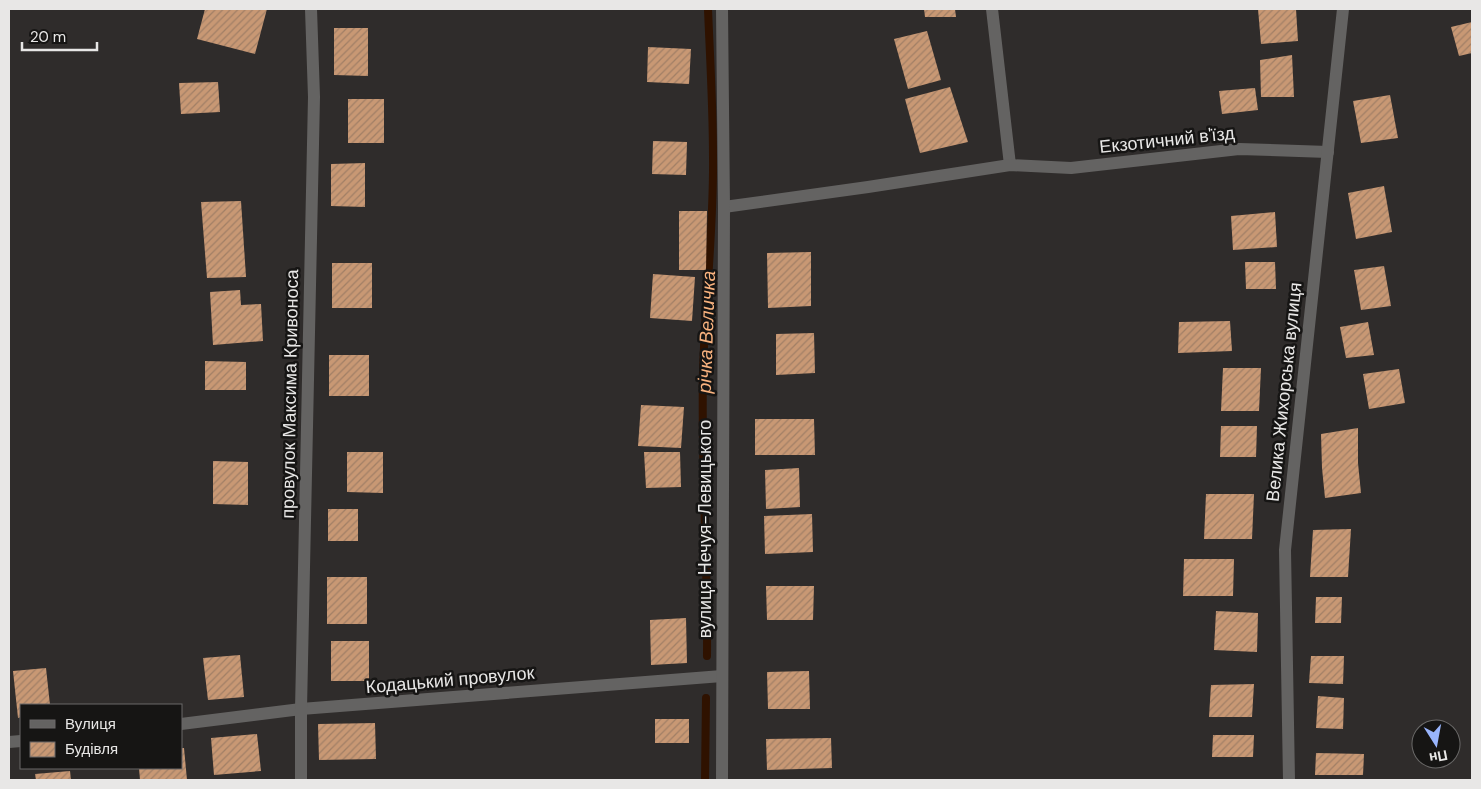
<svg xmlns="http://www.w3.org/2000/svg" width="1481" height="789" viewBox="0 0 1481 789" font-family="'DM Sans',sans-serif">
  <style>
    .lines { fill: none; stroke-linecap: round; stroke-linejoin: round }
    .stream { stroke: #2f1200; stroke-width: 8 }
    .building { fill: url(#building-hatch) }
    .minor { stroke: #646362; stroke-width: 12 }
    .labels { text-anchor: middle; stroke-width: 5; stroke-linejoin: round; paint-order: stroke }
    .street-label { font-size: 18px; fill: #e8e7e6; stroke: #161514 }
    .water-label { font-size: 19px; font-style: italic; fill: #f9b37f; stroke: #161514 }
  </style>
  <defs>
    <pattern id="building-hatch" width="6" height="6" patternUnits="userSpaceOnUse" patternTransform="scale(1.25)"><rect width="6" height="6" fill="#c89874"/><path d="M-1 1l2-2M0 6l6-6M5 7l2-2" fill="none" stroke="#a17f66"/></pattern>
  </defs>
  <rect width="100%" height="100%" fill="#2f2c2b"/>
  <g class="lines">
    <g class="stream">
      <path d="M707 656C708 561 701 467 703 372 705 300 714 228 713 156 713 107 710 58 708 9"/>
      <polyline points="705,780 706,698"/>
    </g>
  </g>
  <g class="building">
    <polygon points="205,9 267,9 255,54 197,39"/>
    <polygon points="924,9 955,9 956,17 925,17"/>
    <polygon points="1258,9 1296,9 1298,41 1261,44"/>
    <polygon points="1472,22 1472,53 1459,56 1451,27"/>
    <polygon points="334,28 368,28 368,76 334,75"/>
    <polygon points="927,31 941,80 908,89 894,39"/>
    <polygon points="648,47 691,49 689,84 647,82"/>
    <polygon points="1292,55 1294,97 1261,97 1260,60"/>
    <polygon points="218,82 220,112 181,114 179,83"/>
    <polygon points="950,87 968,142 920,153 905,99"/>
    <polygon points="1255,88 1258,110 1222,114 1219,91"/>
    <polygon points="1390,95 1398,138 1361,143 1353,101"/>
    <rect x="348" y="99" width="36" height="44"/>
    <polygon points="653,141 687,142 686,175 652,174"/>
    <polygon points="365,163 365,207 331,206 331,164"/>
    <polygon points="1384,186 1392,232 1356,239 1348,193"/>
    <polygon points="241,201 246,277 207,278 201,202"/>
    <polygon points="679,211 707,211 706,270 679,270"/>
    <polygon points="1275,212 1277,247 1233,250 1231,216"/>
    <polygon points="811,252 811,306 768,308 767,253"/>
    <polygon points="1245,262 1275,262 1276,289 1246,289"/>
    <rect x="332" y="263" width="40" height="45"/>
    <polygon points="1384,266 1391,306 1361,310 1354,270"/>
    <polygon points="653,274 695,277 692,321 650,318"/>
    <polygon points="240,290 241,305 261,304 263,341 213,345 210,292"/>
    <polygon points="1230,321 1232,351 1178,353 1179,322"/>
    <polygon points="1368,322 1374,355 1346,358 1340,327"/>
    <polygon points="814,333 815,373 776,375 776,334"/>
    <rect x="329" y="355" width="40" height="41"/>
    <polygon points="205,361 246,362 246,390 205,390"/>
    <polygon points="1223,368 1261,368 1259,411 1221,411"/>
    <polygon points="1399,369 1405,403 1369,409 1363,374"/>
    <polygon points="641,405 684,407 681,448 638,446"/>
    <polygon points="755,419 814,419 815,455 755,455"/>
    <polygon points="1221,426 1257,426 1256,457 1220,457"/>
    <polygon points="1358,428 1358,463 1361,493 1325,498 1322,468 1321,434"/>
    <polygon points="347,452 383,452 383,493 347,492"/>
    <polygon points="644,452 680,452 681,487 646,488"/>
    <polygon points="213,461 248,462 248,505 213,504"/>
    <polygon points="799,468 800,507 766,509 765,470"/>
    <polygon points="1206,494 1254,494 1252,539 1204,539"/>
    <rect x="328" y="509" width="30" height="32"/>
    <polygon points="812,514 813,552 765,554 764,516"/>
    <polygon points="1351,529 1348,577 1310,577 1313,530"/>
    <polygon points="1184,559 1234,559 1233,596 1183,596"/>
    <rect x="327" y="577" width="40" height="47"/>
    <polygon points="766,586 814,586 813,620 767,620"/>
    <polygon points="1316,597 1342,597 1341,623 1315,623"/>
    <polygon points="1216,611 1258,613 1257,652 1214,650"/>
    <polygon points="686,618 687,663 651,665 650,620"/>
    <rect x="331" y="641" width="38" height="40"/>
    <polygon points="240,655 244,697 208,700 203,658"/>
    <polygon points="1311,656 1344,656 1343,684 1309,683"/>
    <polygon points="46,668 50,705 21,705 21,717 18,718 13,671"/>
    <polygon points="809,671 810,709 768,709 767,672"/>
    <polygon points="1254,684 1252,717 1209,717 1211,685"/>
    <polygon points="1318,696 1344,698 1343,729 1316,728"/>
    <rect x="655" y="719" width="34" height="24"/>
    <polygon points="375,723 376,759 319,760 318,724"/>
    <polygon points="257,734 261,771 214,775 211,738"/>
    <polygon points="1213,735 1254,735 1253,757 1212,757"/>
    <polygon points="831,738 832,768 767,770 766,739"/>
    <polygon points="181,748 184,748 187,780 140,780 139,768 181,768"/>
    <polygon points="1316,753 1364,754 1363,775 1315,775"/>
    <polygon points="70,771 71,780 36,780 35,774"/>
  </g>
  <g class="lines">
    <g class="minor">
      <polyline points="992,9 1010,165"/>
      <polyline points="724,207 868,187 1010,165 1071,168 1239,149 1328,152"/>
      <polyline points="181,724 301,709 722,676"/>
      <polyline points="9,742 21,741"/>
      <polyline points="301,780 301,709 314,97 311,9"/>
      <polyline points="722,780 724,207 722,9"/>
      <polyline points="1289,780 1285,550 1343,9"/>
    </g>
  </g>
  <g class="labels">
    <g class="street-label">
      <text transform="translate(1167 140) rotate(-6)" y="6">Екзотичний в'їзд</text>
      <text transform="translate(1284 392) rotate(-84)" y="6">Велика Жихорська вулиця</text>
      <text transform="translate(290 394) rotate(-89)" y="6">провулок Максима Кривоноса</text>
      <text transform="translate(705 529) rotate(-90)" y="6">вулиця Нечуя-Левицького</text>
      <text transform="translate(450 680) rotate(-5)" y="6">Кодацький провулок</text>
    </g>
    <g class="water-label">
      <text transform="translate(706 332) rotate(-88)" y="7">річка Величка</text>
    </g>
  </g>
  <rect width="1481" height="789" fill="none" stroke="#e8e7e6" stroke-width="20"/>
  <rect x="20" y="704" width="162" height="65" fill="#161514" stroke="#6a6968"/>
  <rect x="30" y="720" width="25" height="8" fill="#646362" stroke="#6a6968"/>
  <text x="65" y="729" font-size="15" fill="#e8e7e6">Вулиця</text>
  <rect x="30" y="742" width="25" height="15" fill="url(#building-hatch)" stroke="#6a6968"/>
  <text x="65" y="754" font-size="15" fill="#e8e7e6">Будівля</text>
  <g transform="translate(1436 744) rotate(169)"><circle r="24" fill="#161514" stroke="#6a6968"/>
  <path d="M0-4L9 19L0 12L-9 19Z" fill="#99b5fd"/>
  <text y="-8" font-size="14" font-weight="bold" text-anchor="middle" fill="#e8e7e6">Пн</text>
  </g>
  <path d="M22 42v8h75v-8" fill="none" stroke="#e8e7e6" stroke-width="2.5"/>
  <text x="30" y="42" font-size="15" fill="#e8e7e6" stroke="#161514" stroke-width="4" paint-order="stroke">20 m</text>
</svg>
